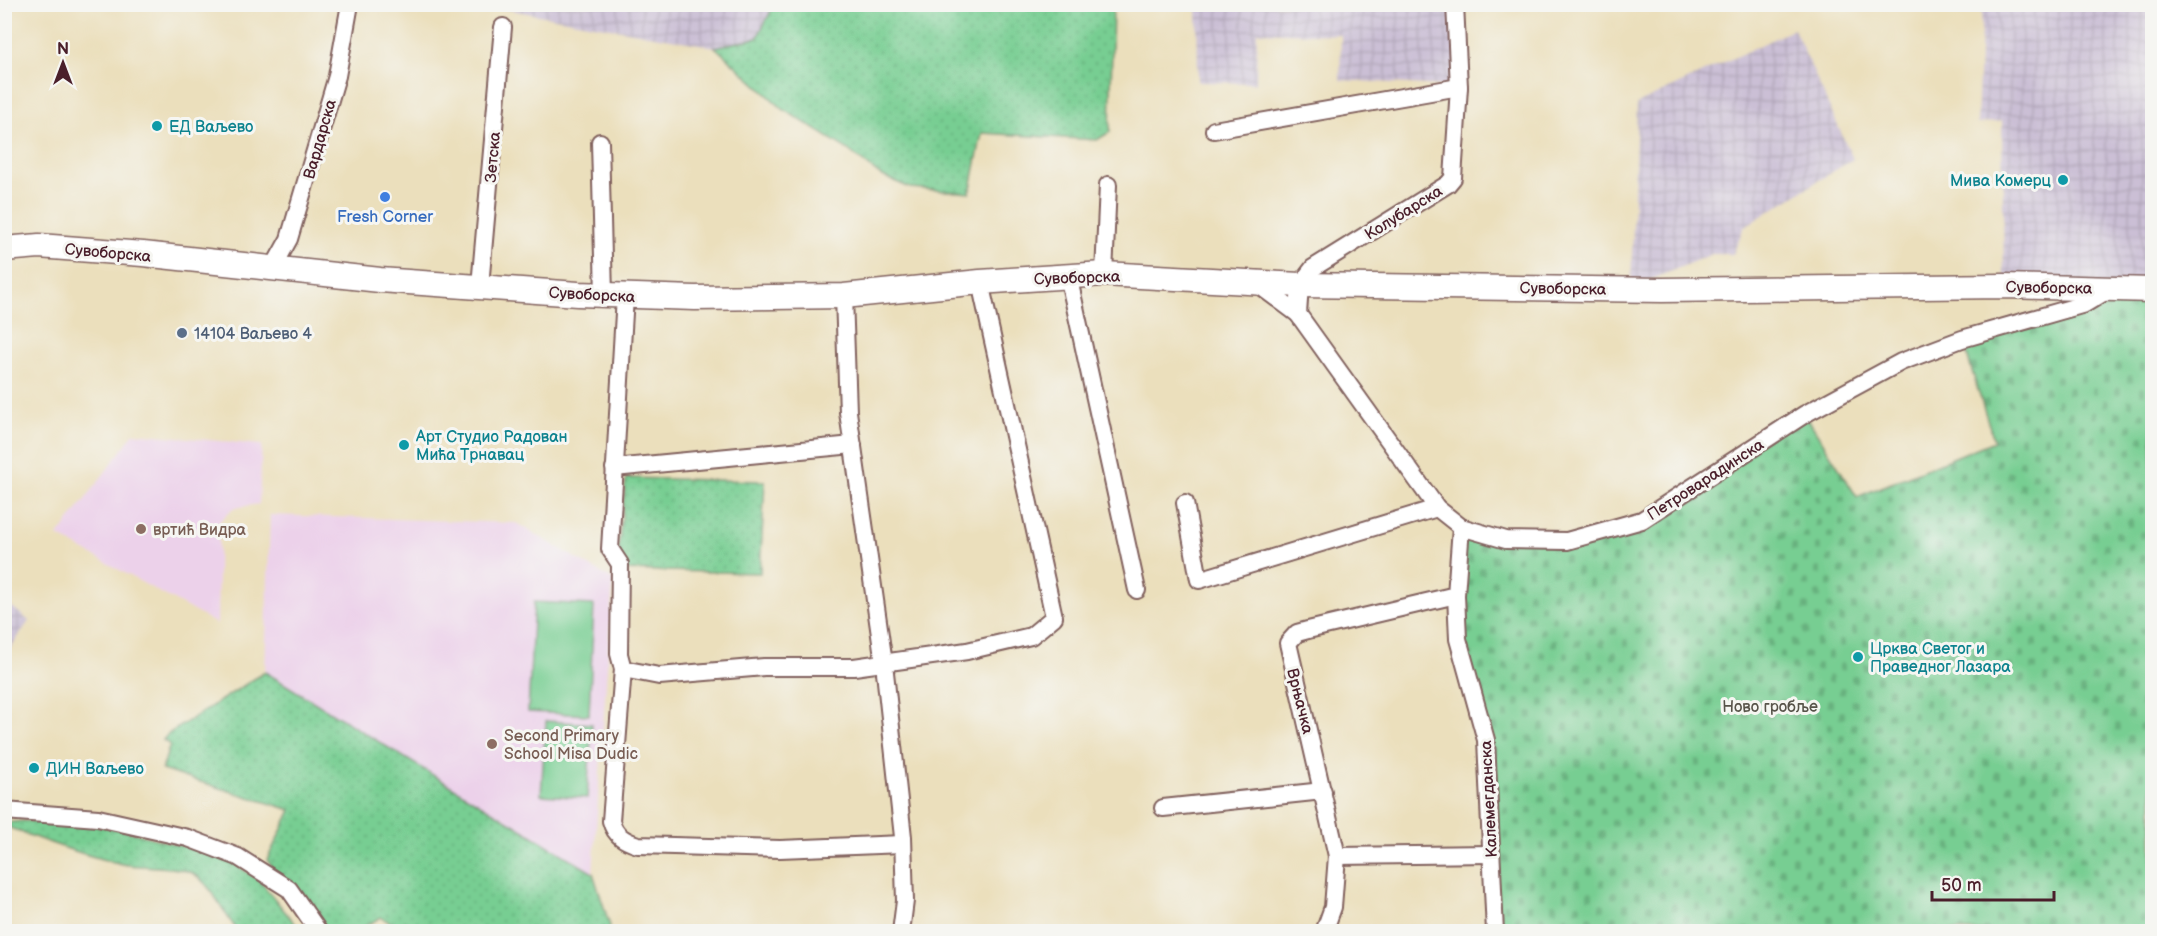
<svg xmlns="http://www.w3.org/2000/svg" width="2157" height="936" viewBox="0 0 2157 936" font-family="'Balsamiq Sans',sans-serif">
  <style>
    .built { fill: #ecd1ea }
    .industrial { fill: url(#industrial-grid) }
    .grass { fill: url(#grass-dots); stroke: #60765e; stroke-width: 1.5 }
    .cemetery { fill: url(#cemetery-stones); stroke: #60765e; stroke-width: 1.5 }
    .garden { fill: #77ce92; stroke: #60765e; stroke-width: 1.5 }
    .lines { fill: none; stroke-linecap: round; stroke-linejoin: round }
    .street-casing { stroke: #82625e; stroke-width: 20 }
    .secondary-casing { stroke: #82625e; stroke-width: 27 }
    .street { stroke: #fff; stroke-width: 16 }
    .secondary { stroke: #fff; stroke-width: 24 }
    .culture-dot { fill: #0f9aa8; stroke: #f6f6f2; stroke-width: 2 }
    .shop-dot { fill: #3f7fe0; stroke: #f6f6f2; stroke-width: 2 }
    .service-dot { fill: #5c6f8a; stroke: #f6f6f2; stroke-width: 2 }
    .education-dot { fill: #8d6e63; stroke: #f6f6f2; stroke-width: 2 }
    .labels { text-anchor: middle; stroke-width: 6; stroke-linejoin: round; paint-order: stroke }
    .culture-label { font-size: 16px; fill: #0d838f; stroke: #f6f6f2; text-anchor: start }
    .street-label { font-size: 16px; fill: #4a1f2b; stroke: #f6f6f2 }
    .shop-label { font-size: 16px; fill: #366cbe; stroke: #f6f6f2 }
    .service-label { font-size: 16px; fill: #4e5e75; stroke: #f6f6f2; text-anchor: start }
    .education-label { font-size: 16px; fill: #785e54; stroke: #f6f6f2; text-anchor: start }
    .park-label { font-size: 16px; fill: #58544a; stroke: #f6f6f2 }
  </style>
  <defs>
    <pattern id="industrial-grid" width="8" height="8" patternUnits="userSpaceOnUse" patternTransform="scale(1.5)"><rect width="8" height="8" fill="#cbbfd5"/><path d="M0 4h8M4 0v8" fill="none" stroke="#b0a4b7"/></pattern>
    <pattern id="grass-dots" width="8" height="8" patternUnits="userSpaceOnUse" patternTransform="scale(1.5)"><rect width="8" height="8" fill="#77ce92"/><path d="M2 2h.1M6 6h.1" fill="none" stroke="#68b07e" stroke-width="1.8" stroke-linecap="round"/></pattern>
    <pattern id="cemetery-stones" width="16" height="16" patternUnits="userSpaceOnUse" patternTransform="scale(1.5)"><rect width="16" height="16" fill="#77ce92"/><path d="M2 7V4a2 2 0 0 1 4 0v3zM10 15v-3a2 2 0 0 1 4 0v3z" fill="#68b07e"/></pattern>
  </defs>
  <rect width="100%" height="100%" fill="#f6f6f2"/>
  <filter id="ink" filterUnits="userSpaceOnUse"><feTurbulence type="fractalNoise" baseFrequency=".0167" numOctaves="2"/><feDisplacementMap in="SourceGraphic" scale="12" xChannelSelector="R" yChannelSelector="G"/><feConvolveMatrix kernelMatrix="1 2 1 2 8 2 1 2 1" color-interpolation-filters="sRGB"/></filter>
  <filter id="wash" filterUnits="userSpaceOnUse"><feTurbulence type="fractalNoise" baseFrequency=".008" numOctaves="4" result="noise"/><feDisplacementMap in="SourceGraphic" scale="24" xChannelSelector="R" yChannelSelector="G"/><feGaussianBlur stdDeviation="1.35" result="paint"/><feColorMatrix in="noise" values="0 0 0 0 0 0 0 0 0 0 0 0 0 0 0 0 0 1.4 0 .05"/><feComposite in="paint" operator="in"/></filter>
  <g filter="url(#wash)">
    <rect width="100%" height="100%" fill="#ebdfbc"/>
    <g class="built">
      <polygon points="134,433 262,445 259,504 233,508 219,522 217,624 58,536"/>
      <polygon points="270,515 516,523 613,580 593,873 265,672"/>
    </g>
    <g class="industrial">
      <polygon points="482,5 774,5 757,38 715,47"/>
      <polygon points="1197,5 1455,5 1459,87 1340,80 1341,35 1257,32 1256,83 1198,82"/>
      <polygon points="1982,5 2152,5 2152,287 2004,286 2002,121 1977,124"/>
      <polygon points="1794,29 1853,159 1744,227 1733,254 1712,254 1631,288 1637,104"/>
      <polygon points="5,601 29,621 5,656"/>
    </g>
    <g class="grass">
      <polygon points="774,5 1113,5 1110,132 1097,140 982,133 970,193 910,188 880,175 847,149 784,110 715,47 757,38"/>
      <polygon points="626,478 765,481 760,573 616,570"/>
      <polygon points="265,672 593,873 610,926 609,931 404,931 381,917 357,931 319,931 267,860 291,810 162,770 170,744 163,740 168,734"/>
      <path d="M23 821 68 822 123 830 226 858 260 881 301 931H238C223 914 214 887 194 874 179 865 140 868 122 864 81 855 43 841 5 826L4 823Z"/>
    </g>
    <polygon class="cemetery" points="2152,290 2152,931 1495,931 1486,740 1461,653 1461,527 1567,541 1642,520 1805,414 1857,497 1994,441 1962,339 2085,304"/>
    <g class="garden">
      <polygon points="534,602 594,605 589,715 528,712"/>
      <polygon points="546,721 592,724 587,798 541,795"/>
    </g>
  </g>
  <g filter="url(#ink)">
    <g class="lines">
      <g class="street-casing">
        <g id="street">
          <polyline points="1455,4 1459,87 1453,178 1448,184 1313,268 1300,285 1298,314 1437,508 1461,527 1506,540 1567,541 1642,520 1805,414 1901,362 1962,339 2085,304 2110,289"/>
          <polyline points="1214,130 1459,87"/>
          <polyline points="600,142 604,295"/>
          <polyline points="273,268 289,239 337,76 350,4"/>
          <polyline points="1104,274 1108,185"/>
          <polyline points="1068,275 1137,590"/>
          <polyline points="1256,283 1298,314"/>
          <polyline points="480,286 503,27"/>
          <polyline points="625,296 610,549 620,564 619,654 623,669 659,676 764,667 854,667 967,651 1031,636 1054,617 980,282"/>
          <polyline points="844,296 848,412 884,663 903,837 905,901 901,932"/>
          <polyline points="614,468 853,445"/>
          <polyline points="1185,503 1199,580 1437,508"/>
          <polyline points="1461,527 1456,595 1458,639 1486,740 1495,932"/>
          <path d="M623 669 611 821C615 836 625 841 638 845L780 849 903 844"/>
          <polyline points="1163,808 1323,791"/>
          <polyline points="4,811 98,818 188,838 238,857 289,889 319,932"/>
          <polyline points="1337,856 1491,854"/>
          <polyline points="1324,932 1333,907 1337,856 1288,643 1297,633 1308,630 1456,595"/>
        </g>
      </g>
      <g class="secondary-casing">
        <polyline id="secondary" points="4,249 39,246 143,254 380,280 578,294 695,298 844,296 980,282 1104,274 1300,285 1662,290 2004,286 2152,290"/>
      </g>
      <use href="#street" class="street"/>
      <use href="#secondary" class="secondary"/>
    </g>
  </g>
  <g class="culture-dot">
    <circle cx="157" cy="126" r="6"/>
    <circle cx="2063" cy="180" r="6"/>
    <circle cx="404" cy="445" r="6"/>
    <circle cx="1858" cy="657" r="6"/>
    <circle cx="34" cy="768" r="6"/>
  </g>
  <circle class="shop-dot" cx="385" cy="197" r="6"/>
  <circle class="service-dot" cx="182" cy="333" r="6"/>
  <g class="education-dot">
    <circle cx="141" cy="529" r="6"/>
    <circle cx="492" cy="744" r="6"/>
  </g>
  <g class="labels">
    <g class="culture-label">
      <text x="169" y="132">ЕД Ваљево</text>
      <text x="2051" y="186" text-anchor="end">Мива Комерц</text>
      <text x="416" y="442">Арт Студио Радован<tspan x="416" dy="18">Мића Трнавац</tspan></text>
      <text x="1870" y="654">Црква Светог и<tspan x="1870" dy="18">Праведног Лазара</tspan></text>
      <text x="46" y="774">ДИН Ваљево</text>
    </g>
    <g class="street-label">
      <text transform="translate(319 139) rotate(-74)" y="6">Вардарска</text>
      <text transform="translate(492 157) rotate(-85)" y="6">Зетска</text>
      <text transform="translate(1403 212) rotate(-32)" y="6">Колубарска</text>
      <text transform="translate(108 252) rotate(5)" y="6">Сувоборска</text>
      <text transform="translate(1077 277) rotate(-2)" y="6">Сувоборска</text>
      <text transform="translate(2049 287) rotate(1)" y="6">Сувоборска</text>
      <text transform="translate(1563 288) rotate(1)" y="6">Сувоборска</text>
      <text transform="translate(592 294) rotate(3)" y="6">Сувоборска</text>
      <text transform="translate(1705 479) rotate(-33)" y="6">Петроварадинска</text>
      <text transform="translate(1301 701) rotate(76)" y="6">Врњачка</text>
      <text transform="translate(1488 799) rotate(-93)" y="6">Калемегданска</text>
    </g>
    <g class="shop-label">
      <text x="385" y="222">Fresh Corner</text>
    </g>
    <g class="service-label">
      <text x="194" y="339">14104 Ваљево 4</text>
    </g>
    <g class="education-label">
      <text x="153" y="535">вртић Видра</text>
      <text x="504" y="741">Second Primary<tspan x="504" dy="18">School Misa Dudic</tspan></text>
    </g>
    <g class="park-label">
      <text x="1770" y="712">Ново гробље</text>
    </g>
  </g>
  <rect width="2157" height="936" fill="none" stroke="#f6f6f2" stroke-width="24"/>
  <g transform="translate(63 63)" stroke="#f6f6f2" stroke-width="4.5" paint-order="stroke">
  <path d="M0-4.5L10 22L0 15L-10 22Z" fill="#4a1f2b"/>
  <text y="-9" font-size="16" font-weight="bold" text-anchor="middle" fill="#4a1f2b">N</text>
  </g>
  <path d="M1932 891v9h122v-9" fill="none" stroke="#4a1f2b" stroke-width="3"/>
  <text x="1941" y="891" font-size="18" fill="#4a1f2b" stroke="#f6f6f2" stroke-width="4.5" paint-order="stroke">50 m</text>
</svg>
